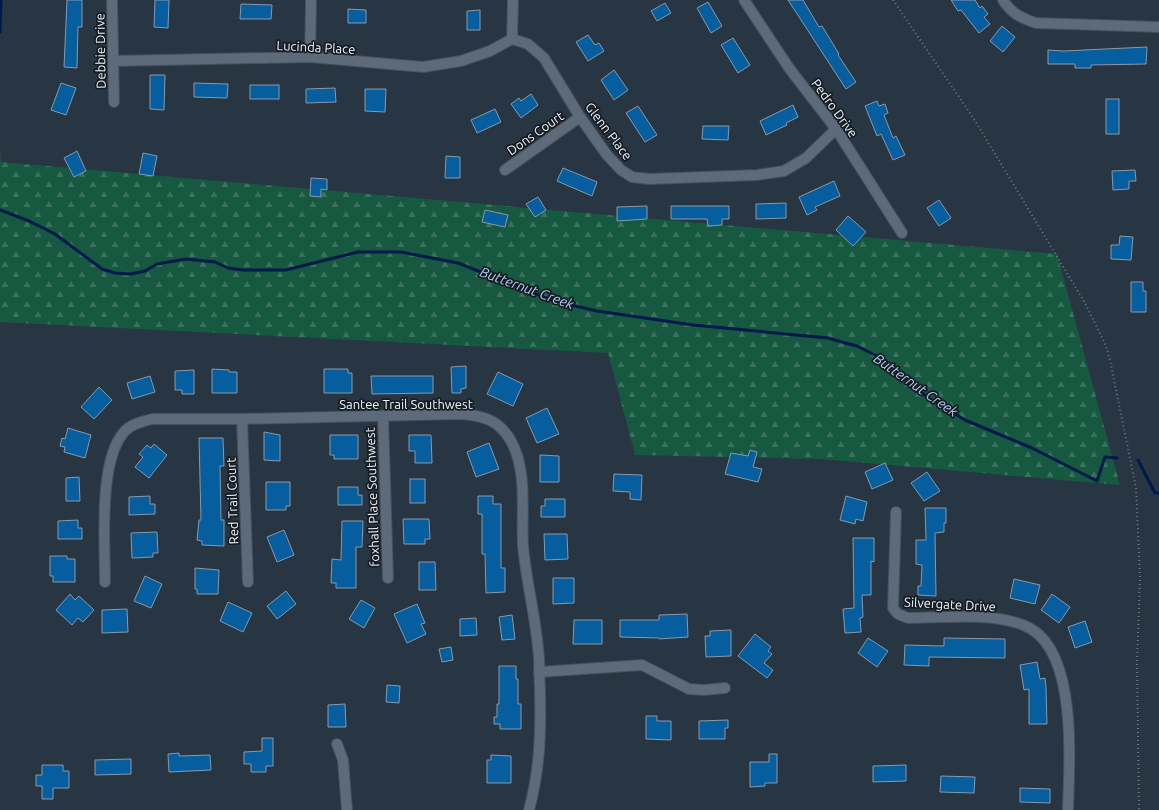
<svg xmlns="http://www.w3.org/2000/svg" width="1159" height="810" viewBox="0 0 1159 810" font-family="Ubuntu,sans-serif">
  <style>
    .forest { fill: url(#forest-firs) }
    .lines { fill: none; stroke-linecap: round; stroke-linejoin: round }
    .stream { stroke: #00194c; stroke-width: 3 }
    .building { fill: #065e9e; stroke: #8999a9 }
    .minor-casing { stroke: #45505b; stroke-width: 12 }
    .path { stroke: #6d7984; stroke-width: 2; stroke-dasharray: 1 3; stroke-linecap: butt }
    .minor { stroke: #5c6a79; stroke-width: 10 }
    .labels { text-anchor: middle; stroke-width: 3.5; stroke-linejoin: round; paint-order: stroke }
    .street-label { font-size: 13px; fill: #ebf4fd; stroke: #161c22 }
    .water-label { font-size: 14px; font-style: italic; fill: #b0c8f0; stroke: #161c22 }
  </style>
  <defs>
    <pattern id="forest-firs" width="22" height="20" patternUnits="userSpaceOnUse"><rect width="22" height="20" fill="#175840"/><path d="M5 1l3.5 6h-7zM16 11l3.5 6h-7z" fill="#39715c"/></pattern>
  </defs>
  <rect width="100%" height="100%" fill="#283542"/>
  <polygon class="forest" points="0,147 1,162 1057,254 1120,485 821,459 635,455 608,353 0,322"/>
  <g class="lines">
    <g class="stream">
      <polyline points="0,32 1,0"/>
      <polyline points="0,210 29,221 55,234 102,269 115,273 130,274 145,271 157,264 186,259 215,262 228,268 243,270 286,270 358,252 401,252 458,263 554,301 597,311 693,325 828,338 842,342 857,346 883,359 927,397 965,420 1032,448 1097,481 1105,457 1117,458"/>
      <polyline points="1138,460 1155,493 1159,493"/>
    </g>
  </g>
  <g class="building">
    <polygon points="67,0 82,0 82,27 78,27 77,68 64,67"/>
    <polygon points="155,0 169,0 168,28 154,27"/>
    <polygon points="788,0 803,0 819,27 822,26 839,54 838,55 856,82 846,89"/>
    <polygon points="951,0 975,0 980,8 982,6 988,14 984,17 990,24 979,33 961,10 958,11"/>
    <polygon points="708,2 722,26 711,33 697,8"/>
    <polygon points="665,3 671,13 657,21 651,11"/>
    <polygon points="241,4 272,5 271,19 240,19"/>
    <polygon points="348,9 366,10 366,23 348,23"/>
    <polygon points="480,10 480,30 467,30 467,11"/>
    <polygon points="1002,26 1015,37 1003,52 990,41"/>
    <polygon points="588,35 595,45 599,43 604,51 588,61 576,42"/>
    <polygon points="733,38 750,65 738,73 721,45"/>
    <polygon points="1147,47 1146,64 1091,65 1091,68 1075,68 1075,64 1048,64 1048,50 1064,51"/>
    <polygon points="614,70 628,90 614,100 601,80"/>
    <polygon points="150,75 165,75 164,110 150,109"/>
    <polygon points="61,83 76,88 66,115 51,110"/>
    <polygon points="194,83 228,84 227,98 194,97"/>
    <rect x="250" y="85" width="29" height="14"/>
    <polygon points="335,88 336,102 306,103 306,89"/>
    <polygon points="365,89 386,89 385,112 365,111"/>
    <polygon points="531,94 538,105 521,118 511,104 519,98 521,101"/>
    <rect x="1106" y="99" width="13" height="35"/>
    <polygon points="877,101 879,106 885,104 888,113 884,115 893,138 896,136 905,155 893,160 881,134 877,136 865,106"/>
    <polygon points="793,105 798,117 786,123 787,125 766,135 760,121"/>
    <polygon points="638,106 657,135 645,142 626,113"/>
    <polygon points="495,109 501,122 477,133 471,120"/>
    <polygon points="703,126 729,126 728,140 702,139"/>
    <polygon points="77,151 86,171 74,177 64,158"/>
    <polygon points="143,153 157,156 153,176 139,174"/>
    <polygon points="446,156 460,157 460,178 445,178"/>
    <polygon points="563,168 597,182 592,196 557,181"/>
    <polygon points="1135,170 1136,181 1129,181 1129,189 1113,190 1112,171"/>
    <polygon points="311,178 327,179 327,190 321,189 321,197 310,196"/>
    <polygon points="834,181 840,196 815,207 817,210 807,215 799,197"/>
    <polygon points="538,197 546,210 535,217 526,204"/>
    <polygon points="939,200 951,218 939,226 927,208"/>
    <polygon points="786,203 786,218 756,219 756,204"/>
    <polygon points="647,206 647,219 617,221 617,207"/>
    <polygon points="671,206 729,206 729,219 722,219 722,225 708,226 707,219 671,219"/>
    <polygon points="485,210 508,215 505,227 482,222"/>
    <polygon points="848,216 866,232 853,246 836,230"/>
    <polygon points="1120,236 1133,237 1131,260 1111,259 1111,245 1119,245"/>
    <polygon points="1131,282 1143,282 1143,291 1146,291 1146,312 1131,312"/>
    <polygon points="466,366 466,388 461,389 461,393 452,393 451,367"/>
    <polygon points="212,369 229,370 229,372 237,372 237,393 212,393"/>
    <polygon points="324,369 348,369 348,373 352,373 352,393 324,393"/>
    <polygon points="194,370 194,394 182,394 182,390 175,390 175,371"/>
    <polygon points="498,372 523,384 513,406 487,394"/>
    <polygon points="150,376 155,392 132,399 127,383"/>
    <polygon points="371,376 433,376 433,393 372,394"/>
    <polygon points="99,387 112,400 94,419 81,407"/>
    <polygon points="547,408 559,434 537,443 526,418"/>
    <polygon points="68,428 91,435 85,458 64,452 65,447 60,446 62,438 65,439"/>
    <polygon points="264,432 280,435 280,461 264,460"/>
    <polygon points="330,435 358,435 358,459 334,459 334,455 330,455"/>
    <polygon points="409,435 431,435 432,463 415,463 415,451 409,451"/>
    <polygon points="199,438 223,438 224,466 220,466 221,520 224,520 224,546 202,545 202,541 197,540 199,520 201,520"/>
    <polygon points="489,443 499,469 476,477 467,452"/>
    <polygon points="154,444 167,455 149,478 135,467 143,457 139,454 147,445 151,448"/>
    <polygon points="750,450 757,452 753,467 762,469 758,482 725,474 731,453 748,456"/>
    <polygon points="540,455 559,456 559,482 540,482"/>
    <polygon points="885,463 893,480 872,489 865,472"/>
    <polygon points="927,472 940,491 924,501 911,483"/>
    <polygon points="614,474 642,475 641,500 630,499 630,492 613,491"/>
    <polygon points="79,477 80,501 66,501 66,478"/>
    <rect x="410" y="479" width="15" height="24"/>
    <polygon points="266,482 290,482 290,506 286,506 286,510 266,510"/>
    <polygon points="338,487 358,487 358,495 362,495 362,505 338,505"/>
    <polygon points="150,496 150,504 155,504 155,514 129,515 129,497"/>
    <polygon points="478,496 493,496 493,504 501,504 501,568 505,568 505,592 486,593 485,554 482,554 482,514 478,514"/>
    <polygon points="846,496 867,502 863,521 856,519 855,524 840,520"/>
    <polygon points="545,499 565,499 565,517 541,517 541,506 545,506"/>
    <polygon points="925,508 946,508 946,523 944,523 944,532 935,533 936,596 918,595 918,586 921,586 922,565 916,564 916,540 926,540"/>
    <polygon points="403,519 429,519 430,539 425,539 425,544 404,544"/>
    <polygon points="78,520 78,528 82,528 82,539 58,539 58,521"/>
    <polygon points="342,521 363,521 362,547 356,547 356,588 336,588 336,583 331,583 332,559 341,560"/>
    <polygon points="284,530 294,555 277,562 267,537"/>
    <polygon points="157,532 158,553 153,553 153,557 132,558 131,533"/>
    <polygon points="544,534 567,534 568,559 545,560"/>
    <polygon points="853,538 874,538 874,562 871,561 871,595 862,595 863,617 860,618 861,632 845,633 843,609 854,608"/>
    <polygon points="50,556 67,556 67,559 75,559 75,582 53,582 53,576 50,576"/>
    <polygon points="419,562 435,562 436,590 419,590"/>
    <polygon points="195,568 219,570 218,594 197,594 197,589 195,589"/>
    <polygon points="145,576 162,584 151,608 134,601"/>
    <polygon points="553,578 574,578 574,603 553,604"/>
    <polygon points="1014,579 1040,585 1035,604 1010,598"/>
    <polygon points="286,591 296,604 277,619 267,606"/>
    <polygon points="70,594 75,600 79,596 94,610 83,622 78,618 72,625 56,610"/>
    <polygon points="1052,594 1070,607 1059,623 1041,610"/>
    <polygon points="361,600 375,608 364,628 349,619"/>
    <polygon points="228,602 252,613 243,632 220,621"/>
    <polygon points="417,604 425,623 421,624 426,634 407,643 394,614"/>
    <polygon points="127,609 128,632 102,633 102,610"/>
    <polygon points="687,614 688,637 659,639 659,638 620,637 620,620 659,620 659,615"/>
    <polygon points="512,615 515,639 502,640 499,617"/>
    <polygon points="476,618 477,635 460,636 460,619"/>
    <polygon points="574,620 602,620 602,644 573,644"/>
    <polygon points="1085,621 1092,642 1075,648 1068,627"/>
    <polygon points="731,630 731,656 706,657 705,636 710,636 710,631"/>
    <polygon points="755,634 771,647 768,651 772,654 764,663 773,670 767,678 738,656"/>
    <polygon points="868,638 888,651 877,667 858,653"/>
    <polygon points="944,638 1005,639 1005,658 929,657 929,666 904,665 905,645 944,646"/>
    <polygon points="451,647 453,660 442,662 439,649"/>
    <polygon points="1037,662 1040,679 1045,678 1046,688 1047,724 1029,724 1029,689 1024,690 1020,665"/>
    <polygon points="499,666 516,666 516,679 518,679 518,704 521,704 521,729 500,729 500,724 494,724 494,717 497,717 497,704 499,704"/>
    <polygon points="387,685 400,686 399,703 386,702"/>
    <polygon points="345,704 346,727 328,727 328,705"/>
    <polygon points="646,716 657,716 657,721 671,721 671,740 646,739"/>
    <polygon points="728,720 728,728 725,728 725,739 699,739 699,721"/>
    <polygon points="262,738 273,738 273,766 266,766 266,772 251,772 251,764 244,764 244,752 262,751"/>
    <polygon points="179,753 179,756 210,755 211,770 169,772 168,754"/>
    <polygon points="769,754 777,754 777,783 765,783 765,786 750,787 750,762 769,762"/>
    <polygon points="491,755 511,756 511,783 487,783 487,760 491,760"/>
    <polygon points="131,759 131,774 95,775 95,760"/>
    <polygon points="42,765 63,765 63,771 69,771 69,788 53,788 53,799 42,799 42,786 36,786 36,775 42,775"/>
    <polygon points="906,765 906,781 873,782 873,766"/>
    <polygon points="941,776 975,777 974,793 940,792"/>
    <polygon points="1020,788 1050,789 1050,803 1020,802"/>
  </g>
  <g class="lines">
    <g class="minor-casing">
      <g id="minor">
        <polyline points="112,0 114,102"/>
        <polyline points="744,0 789,68 836,129 902,233"/>
        <path d="M1003 0C1011 13 1021 18 1036 23L1159 27"/>
        <polyline points="512,39 528,44 544,58 580,117 607,155 621,170 632,177 649,179 757,175 784,171 806,158 836,129"/>
        <polyline points="512,39 513,0"/>
        <polyline points="310,57 311,0"/>
        <polyline points="113,61 310,57 423,67 461,61 490,51 512,39"/>
        <polyline points="505,170 580,117"/>
        <polyline points="383,416 388,578"/>
        <polyline points="242,419 248,582"/>
        <path d="M896 512 893 608 898 614 908 618C943 618 990 612 1023 625 1079 645 1069 762 1068 810"/>
        <path d="M105 582C105 544 98 459 125 431 131 424 144 421 152 419H238L461 414C484 416 499 420 511 441 528 472 521 512 523 546 526 580 535 614 538 648 540 662 539 676 540 690 541 732 540 769 529 810"/>
        <polyline points="539,672 642,665 689,689 704,690 725,688"/>
        <polyline points="337,744 343,760 347,810"/>
      </g>
    </g>
    <polyline class="path" points="893,0 974,119 1085,303 1106,346 1110,360 1136,488 1140,577 1137,664 1139,810"/>
    <use href="#minor" class="minor"/>
  </g>
  <g class="labels">
    <g class="street-label">
      <text transform="translate(316 47) rotate(3)" y="5">Lucinda Place</text>
      <text transform="translate(100 51) rotate(-91)" y="5">Debbie Drive</text>
      <text transform="translate(835 108) rotate(54)" y="5">Pedro Drive</text>
      <text transform="translate(609 131) rotate(53)" y="5">Glenn Place</text>
      <text transform="translate(535 133) rotate(-35)" y="5">Dons Court</text>
      <text x="406" y="409">Santee Trail Southwest</text>
      <text transform="translate(372 497) rotate(-92)" y="5">foxhall Place Southwest</text>
      <text transform="translate(232 501) rotate(-92)" y="5">Red Trail Court</text>
      <text transform="translate(950 604) rotate(3)" y="5">Silvergate Drive</text>
    </g>
    <g class="water-label">
      <text transform="translate(527 288) rotate(20)" y="5">Butternut Creek</text>
      <text transform="translate(916 385) rotate(35)" y="5">Butternut Creek</text>
    </g>
  </g>
</svg>
